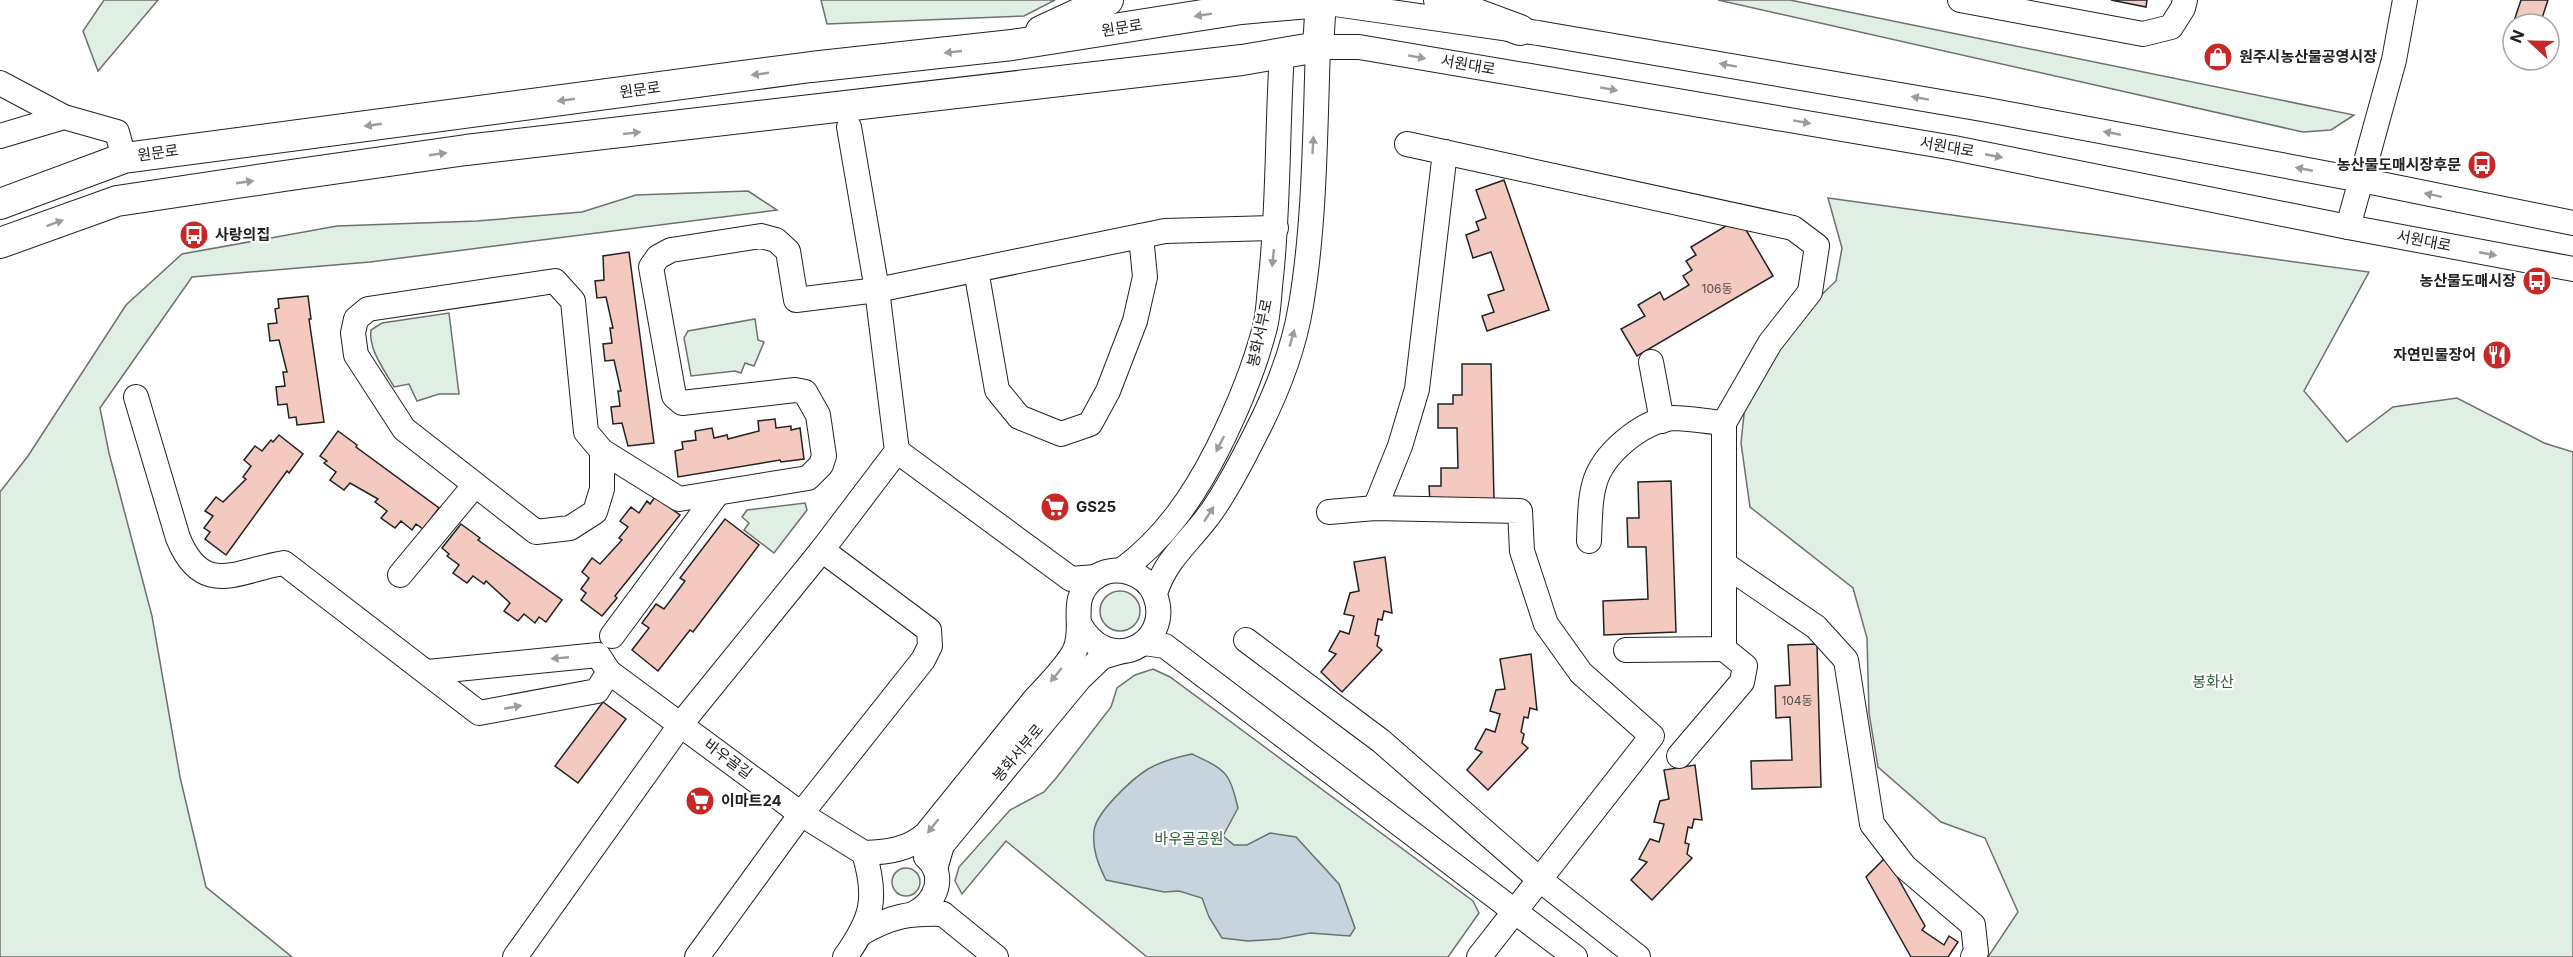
<svg xmlns="http://www.w3.org/2000/svg" width="2573" height="957" viewBox="0 0 2573 957" font-family="Inter,'Noto Sans KR',sans-serif">
  <style>
    .green { fill: #e0efe3; stroke: #6f6f6f; stroke-width: 1.5 }
    .water { fill: #c7d3dd; stroke: #6f6f6f; stroke-width: 1.5 }
    .building { fill: #f3c9c0; stroke: #222; stroke-width: 1.5 }
    .lines { fill: none; stroke-linecap: round; stroke-linejoin: round }
    .minor-casing { stroke: #222; stroke-width: 26 }
    .major-casing { stroke: #222; stroke-width: 32 }
    .minor { stroke: #fff; stroke-width: 24 }
    .major { stroke: #fff; stroke-width: 30 }
    .oneway { fill: #9c9c9c }
    .labels { text-anchor: middle; stroke-width: 4.5; stroke-linejoin: round; paint-order: stroke }
    .number-label { font-size: 12px; fill: #564c4a }
    .street-label { font-size: 15px; fill: #222; stroke: #fff }
    .poi-label { font-size: 15px; font-weight: bold; fill: #222; stroke: #fff; text-anchor: start }
    .park-label { font-size: 15px; fill: #2f5e38; stroke: #fff }
  </style>
  <rect width="100%" height="100%" fill="#fff"/>
  <g class="green">
    <polygon points="104,0 158,0 98,71 83,31"/>
    <polygon points="821,0 1055,0 1024,16 827,24"/>
    <polygon points="1718,0 1790,0 2354,115 2331,130 2303,132"/>
    <polygon points="748,191 777,210 370,262 192,277 100,408 109,453 152,616 180,777 206,887 292,957 0,957 0,492 28,456 126,305 182,254 337,226 477,221 582,212 636,195"/>
    <polygon points="1828,198 2369,272 2304,391 2347,442 2393,407 2457,398 2544,443 2573,452 2573,957 1988,957 2018,912 1985,838 1941,822 1878,767 1869,713 1867,638 1853,588 1750,507 1741,443 1745,405 1775,355 1814,302 1836,281 1842,248"/>
    <path d="M449 313 459 394H439L417 401 409 384 394 387C385 371 368 349 371 330L382 323Z"/>
    <polygon points="755,319 758,340 764,342 754,366 745,363 741,373 735,371 691,376 684,338 688,331"/>
    <polygon points="805,503 807,510 774,553 744,530 749,523 742,517 747,510"/>
    <circle cx="1120" cy="611" r="20"/>
    <polygon points="1153,669 1170,677 1473,901 1479,913 1448,957 1147,957 1006,841 962,894 955,881 959,867 1010,810 1044,792 1057,777 1111,707 1117,688 1135,675"/>
    <circle cx="906" cy="882" r="14"/>
  </g>
  <path class="water" d="M1192 754C1226 770 1229 771 1238 808L1223 836 1234 845H1247L1270 833 1296 837 1339 884 1355 928 1350 936 1310 933 1279 939 1248 941 1222 938 1209 917 1202 898 1179 891 1164 892 1106 880C1098 864 1092 849 1094 831 1096 812 1132 779 1148 769 1162 761 1177 757 1192 754Z"/>
  <g class="building">
    <polygon points="2111,0 2147,0 2146,7"/>
    <polygon points="2521,0 2548,0 2540,24 2513,24"/>
    <polygon points="2513,25 2513,49 2506,47"/>
    <polygon points="1504,180 1549,310 1487,331 1482,316 1494,312 1488,295 1504,290 1491,252 1473,258 1466,235 1479,230 1476,222 1486,218 1476,190"/>
    <polygon points="1739,218 1773,276 1637,356 1621,329 1645,316 1638,305 1660,292 1664,300 1689,285 1683,276 1692,270 1686,261 1696,255 1691,247"/>
    <polygon points="629,252 654,443 628,446 622,423 613,424 611,407 620,406 618,391 621,391 614,360 605,361 603,344 612,343 610,328 613,328 606,297 597,298 595,281 604,280 603,256"/>
    <polygon points="308,296 311,319 309,319 324,422 297,425 296,417 289,418 287,404 278,405 276,387 285,386 283,372 287,372 279,340 270,341 268,324 277,323 275,309 279,308 278,299"/>
    <polygon points="1462,364 1491,364 1494,501 1430,502 1429,486 1441,486 1441,468 1458,468 1457,428 1438,428 1438,404 1453,404 1453,395 1462,395"/>
    <polygon points="775,419 776,428 791,426 791,430 800,428 804,459 781,462 780,460 678,477 675,451 683,449 682,442 696,440 695,431 712,428 714,438 727,435 728,439 759,431 758,421"/>
    <polygon points="338,431 357,445 356,447 439,508 423,529 416,524 412,530 401,521 395,528 381,518 387,511 375,502 378,499 350,483 344,490 330,480 336,472 324,463 327,461 320,456"/>
    <polygon points="279,435 303,454 289,473 287,471 226,555 205,539 210,532 204,528 213,516 205,511 216,497 223,502 246,479 243,477 251,466 244,460 255,446 262,451 271,440 273,442"/>
    <polygon points="1671,481 1676,632 1604,635 1603,601 1648,599 1646,547 1628,547 1627,518 1639,518 1638,482"/>
    <polygon points="655,497 680,515 615,596 617,598 602,616 581,600 586,593 581,589 589,578 582,572 592,558 600,564 622,540 619,538 628,527 620,521 631,507 639,513 647,501 650,504"/>
    <polygon points="725,519 759,545 693,632 690,630 658,671 632,650 649,628 642,623 656,604 664,609 685,581 680,578"/>
    <polygon points="461,524 480,538 478,540 562,600 546,622 539,617 535,623 524,614 518,621 504,611 510,603 486,581 484,584 473,576 467,583 453,573 459,565 447,556 449,554 442,548"/>
    <polygon points="1385,557 1392,613 1384,611 1382,620 1378,619 1375,635 1379,636 1377,646 1382,650 1342,692 1321,672 1336,654 1329,651 1340,631 1349,634 1354,616 1344,614 1350,593 1359,591 1354,562"/>
    <polygon points="1817,644 1821,787 1752,789 1751,761 1792,760 1790,717 1776,718 1775,686 1790,685 1788,645"/>
    <polygon points="1531,654 1537,710 1530,708 1528,718 1524,717 1521,732 1524,734 1522,743 1528,748 1488,790 1467,770 1482,752 1475,749 1486,729 1495,732 1500,714 1490,711 1496,690 1505,689 1500,659"/>
    <polygon points="603,702 626,719 578,783 555,766"/>
    <polygon points="1695,765 1702,820 1694,819 1692,828 1688,827 1685,843 1689,844 1687,854 1692,858 1652,900 1631,880 1647,862 1639,859 1650,839 1659,842 1664,824 1654,822 1660,801 1669,799 1664,770"/>
    <polygon points="1886,857 1925,926 1922,930 1944,945 1949,936 1958,942 1948,957 1911,957 1866,877"/>
  </g>
  <g class="lines">
    <g class="minor-casing">
      <g id="minor">
        <polyline points="1960,0 2143,34 2171,27 2183,8 2185,0"/>
        <polyline points="1321,2 1538,33 1982,109 2361,180 2573,223"/>
        <polyline points="0,83 64,117"/>
        <polyline points="0,136 64,117 117,132 124,158"/>
        <polyline points="1407,144 1793,228 1817,246 1810,292 1770,343 1724,423 1724,564 1816,627 1846,660 1872,824 1905,867 1973,925 1976,952 1973,957"/>
        <polyline points="2348,227 2394,60 2405,0"/>
        <polyline points="976,270 997,390 1019,417 1061,434 1090,424 1108,391 1135,321 1145,277 1141,236"/>
        <polyline points="1651,362 1662,421"/>
        <path d="M136 397 178 538C203 599 238 570 284 563L479 713 597 691 609 672"/>
        <polyline points="602,451 602,489 595,512 570,528 536,532 404,429 356,355 353,333 356,319 368,309 555,281 573,301 586,432 602,451 679,499 808,478 821,465 824,456 818,415 805,392 795,390 682,403 674,396 651,267 658,257 671,250 761,236 776,240 788,251 796,300 877,290 1165,231 1276,228"/>
        <polyline points="897,451 1071,579 1096,577"/>
        <polyline points="1375,508 1400,446 1417,389 1445,152"/>
        <polyline points="1329,512 1375,508 1520,511 1522,551 1546,624 1581,673 1652,736 1479,957"/>
        <path d="M1589 541C1591 491 1589 468 1631 436 1643 427 1659 419 1673 418 1690 418 1708 422 1724 423"/>
        <path d="M1122 570C1165 538 1193 497 1217 450 1237 410 1254 370 1265 327 1269 311 1269 293 1271 277 1279 202 1277 128 1282 53"/>
        <polyline points="400,575 474,486"/>
        <path d="M1155 593C1166 560 1185 546 1206 519 1222 499 1244 457 1256 433 1276 394 1294 349 1301 305 1315 223 1315 130 1318 47H1359L1954 148 2348 227 2573 269"/>
        <polyline points="612,636 717,494"/>
        <polyline points="1246,640 1381,741 1539,879 1638,957"/>
        <polyline points="1144,643 1165,646 1575,957"/>
        <polyline points="1626,650 1724,649 1724,564"/>
        <polyline points="428,672 598,655 609,672 801,814 864,853"/>
        <polyline points="1679,756 1742,682 1745,666 1724,649"/>
        <path d="M864 853C888 852 908 850 926 834 962 789 999 744 1035 699 1047 686 1068 665 1075 650 1086 624 1067 600 1094 578 1114 563 1146 572 1155 595 1174 644 1107 678 1079 623"/>
        <polyline points="935,869 942,845 1080,678 1102,657 1119,652"/>
        <path d="M915 913C936 902 947 875 926 857"/>
        <polyline points="943,914 996,957"/>
        <path d="M860 934C891 916 908 913 943 914"/>
        <polyline points="515,957 681,724 822,550 897,451 877,290 849,127"/>
        <polyline points="697,957 801,814 923,660 930,646 929,630 822,550"/>
        <path d="M845 957C872 919 878 899 864 853"/>
      </g>
    </g>
    <g class="major-casing">
      <g id="major">
        <polyline points="1439,0 1520,30"/>
        <polyline points="1041,31 1108,0"/>
        <polyline points="0,204 124,158 811,67 1012,45 1241,9 1321,2"/>
        <polyline points="0,243 117,201 284,176 466,150 1242,60 1318,47 1321,0"/>
      </g>
    </g>
    <use href="#minor" class="minor"/>
    <use href="#major" class="major"/>
  </g>
  <defs><path id="oneway-solid" d="M-6-.8H1V-3.2L6.5 0L1 3.2V.8H-6Z" transform="scale(1.5)"/></defs>
  <g class="oneway">
    <use href="#oneway-solid" transform="translate(1203 15) rotate(171)"/>
    <use href="#oneway-solid" transform="translate(953 52) rotate(174)"/>
    <use href="#oneway-solid" transform="translate(1417 57) rotate(10)"/>
    <use href="#oneway-solid" transform="translate(1728 65) rotate(-170)"/>
    <use href="#oneway-solid" transform="translate(760 74) rotate(172)"/>
    <use href="#oneway-solid" transform="translate(1609 89) rotate(10)"/>
    <use href="#oneway-solid" transform="translate(1920 98) rotate(-170)"/>
    <use href="#oneway-solid" transform="translate(566 100) rotate(172)"/>
    <use href="#oneway-solid" transform="translate(1802 122) rotate(10)"/>
    <use href="#oneway-solid" transform="translate(373 125) rotate(172)"/>
    <use href="#oneway-solid" transform="translate(632 133) rotate(-6)"/>
    <use href="#oneway-solid" transform="translate(2112 133) rotate(-169)"/>
    <use href="#oneway-solid" transform="translate(1313 145) rotate(-87)"/>
    <use href="#oneway-solid" transform="translate(438 154) rotate(-8)"/>
    <use href="#oneway-solid" transform="translate(1994 156) rotate(11)"/>
    <use href="#oneway-solid" transform="translate(2304 169) rotate(-169)"/>
    <use href="#oneway-solid" transform="translate(245 182) rotate(-8)"/>
    <use href="#oneway-solid" transform="translate(2433 195) rotate(-168)"/>
    <use href="#oneway-solid" transform="translate(55 223) rotate(-20)"/>
    <use href="#oneway-solid" transform="translate(2488 254) rotate(11)"/>
    <use href="#oneway-solid" transform="translate(1273 258) rotate(96)"/>
    <use href="#oneway-solid" transform="translate(1292 338) rotate(-74)"/>
    <use href="#oneway-solid" transform="translate(1220 444) rotate(117)"/>
    <use href="#oneway-solid" transform="translate(1209 514) rotate(-57)"/>
    <use href="#oneway-solid" transform="translate(560 658) rotate(175)"/>
    <use href="#oneway-solid" transform="translate(1056 675) rotate(129)"/>
    <use href="#oneway-solid" transform="translate(513 707) rotate(-11)"/>
    <use href="#oneway-solid" transform="translate(933 826) rotate(128)"/>
  </g>
  <defs>
    <g id="shop-disc" transform="scale(1.5)"><circle r="9.5" fill="#c62828" stroke="#fff"/><path d="M-5-2.5h2.3a2.7 3.5 0 0 1 5.4 0H5L5.5 6h-11ZM-1.5-2.5h3a1.5 2.3 0 0 0-3 0Z" fill="#fff"/></g>
    <g id="bus-disc" transform="scale(1.5)"><circle r="9.5" fill="#c62828" stroke="#fff"/><path d="M-5-6H5V4H4V6H2V4H-2V6H-4V4H-5ZM-3.5-4V0h7V-4ZM-3.5 1.2v1.5H-2V1.2ZM2 1.2v1.5H3.5V1.2Z" fill="#fff"/></g>
    <g id="restaurant-disc" transform="scale(1.5)"><circle r="9.5" fill="#c62828" stroke="#fff"/><path d="M-5-6h1v4h1v-4h1v4h1v-4h1v5L-1.5 .5V6h-2V.5L-5-1ZM5-6V6H3V1.5H1.5Q1.5-4 5-6Z" fill="#fff"/></g>
    <g id="supermarket-disc" transform="scale(1.5)"><circle r="9.5" fill="#c62828" stroke="#fff"/><path d="M-6-5.5h2.5l.6 2H6L4.5 2H-2.5L-4.4-4H-6ZM-1.5 3.2a1.3 1.3 0 1 0 .1 0ZM3 3.2a1.3 1.3 0 1 0 .1 0Z" fill="#fff"/></g>
  </defs>
  <g fill-rule="evenodd">
    <use href="#shop-disc" x="2218" y="57"/>
    <use href="#bus-disc" x="2482" y="165"/>
    <use href="#bus-disc" x="194" y="235"/>
    <use href="#bus-disc" x="2537" y="281"/>
    <use href="#restaurant-disc" x="2497" y="355"/>
    <use href="#supermarket-disc" x="1055" y="507"/>
    <use href="#supermarket-disc" x="700" y="801"/>
  </g>
  <g class="labels">
    <g class="number-label">
      <text x="1717" y="293">106동</text>
      <text x="1797" y="705">104동</text>
    </g>
    <g class="street-label">
      <text transform="translate(1122 28) rotate(-9)" y="5">원문로</text>
      <text transform="translate(1468 65) rotate(10)" y="5">서원대로</text>
      <text transform="translate(640 90) rotate(-8)" y="5">원문로</text>
      <text transform="translate(1947 147) rotate(10)" y="5">서원대로</text>
      <text transform="translate(158 153) rotate(-8)" y="5">원문로</text>
      <text transform="translate(2424 241) rotate(11)" y="5">서원대로</text>
      <text transform="translate(1260 333) rotate(-78)" y="5">봉화서부로</text>
      <text transform="translate(1018 753) rotate(-50)" y="5">봉화서부로</text>
      <text transform="translate(728 759) rotate(37)" y="5">바우골길</text>
    </g>
    <g class="poi-label">
      <text x="2239" y="62">원주시농산물공영시장</text>
      <text x="2461" y="170" text-anchor="end">농산물도매시장후문</text>
      <text x="215" y="240">사랑의집</text>
      <text x="2516" y="286" text-anchor="end">농산물도매시장</text>
      <text x="2476" y="360" text-anchor="end">자연민물장어</text>
      <text x="1076" y="512">GS25</text>
      <text x="721" y="806">이마트24</text>
    </g>
    <g class="park-label">
      <text x="2213" y="687">봉화산</text>
      <text x="1189" y="844">바우골공원</text>
    </g>
  </g>
  <g transform="translate(2531 42) rotate(292)"><circle r="28" fill="#ffffff" stroke="#a7a7a7" stroke-width="1.5"/>
  <path d="M0-4.5L10 22L0 15L-10 22Z" fill="#c62828"/>
  <text y="-9" font-size="16" font-weight="bold" text-anchor="middle" fill="#222222">N</text>
  </g>
</svg>
